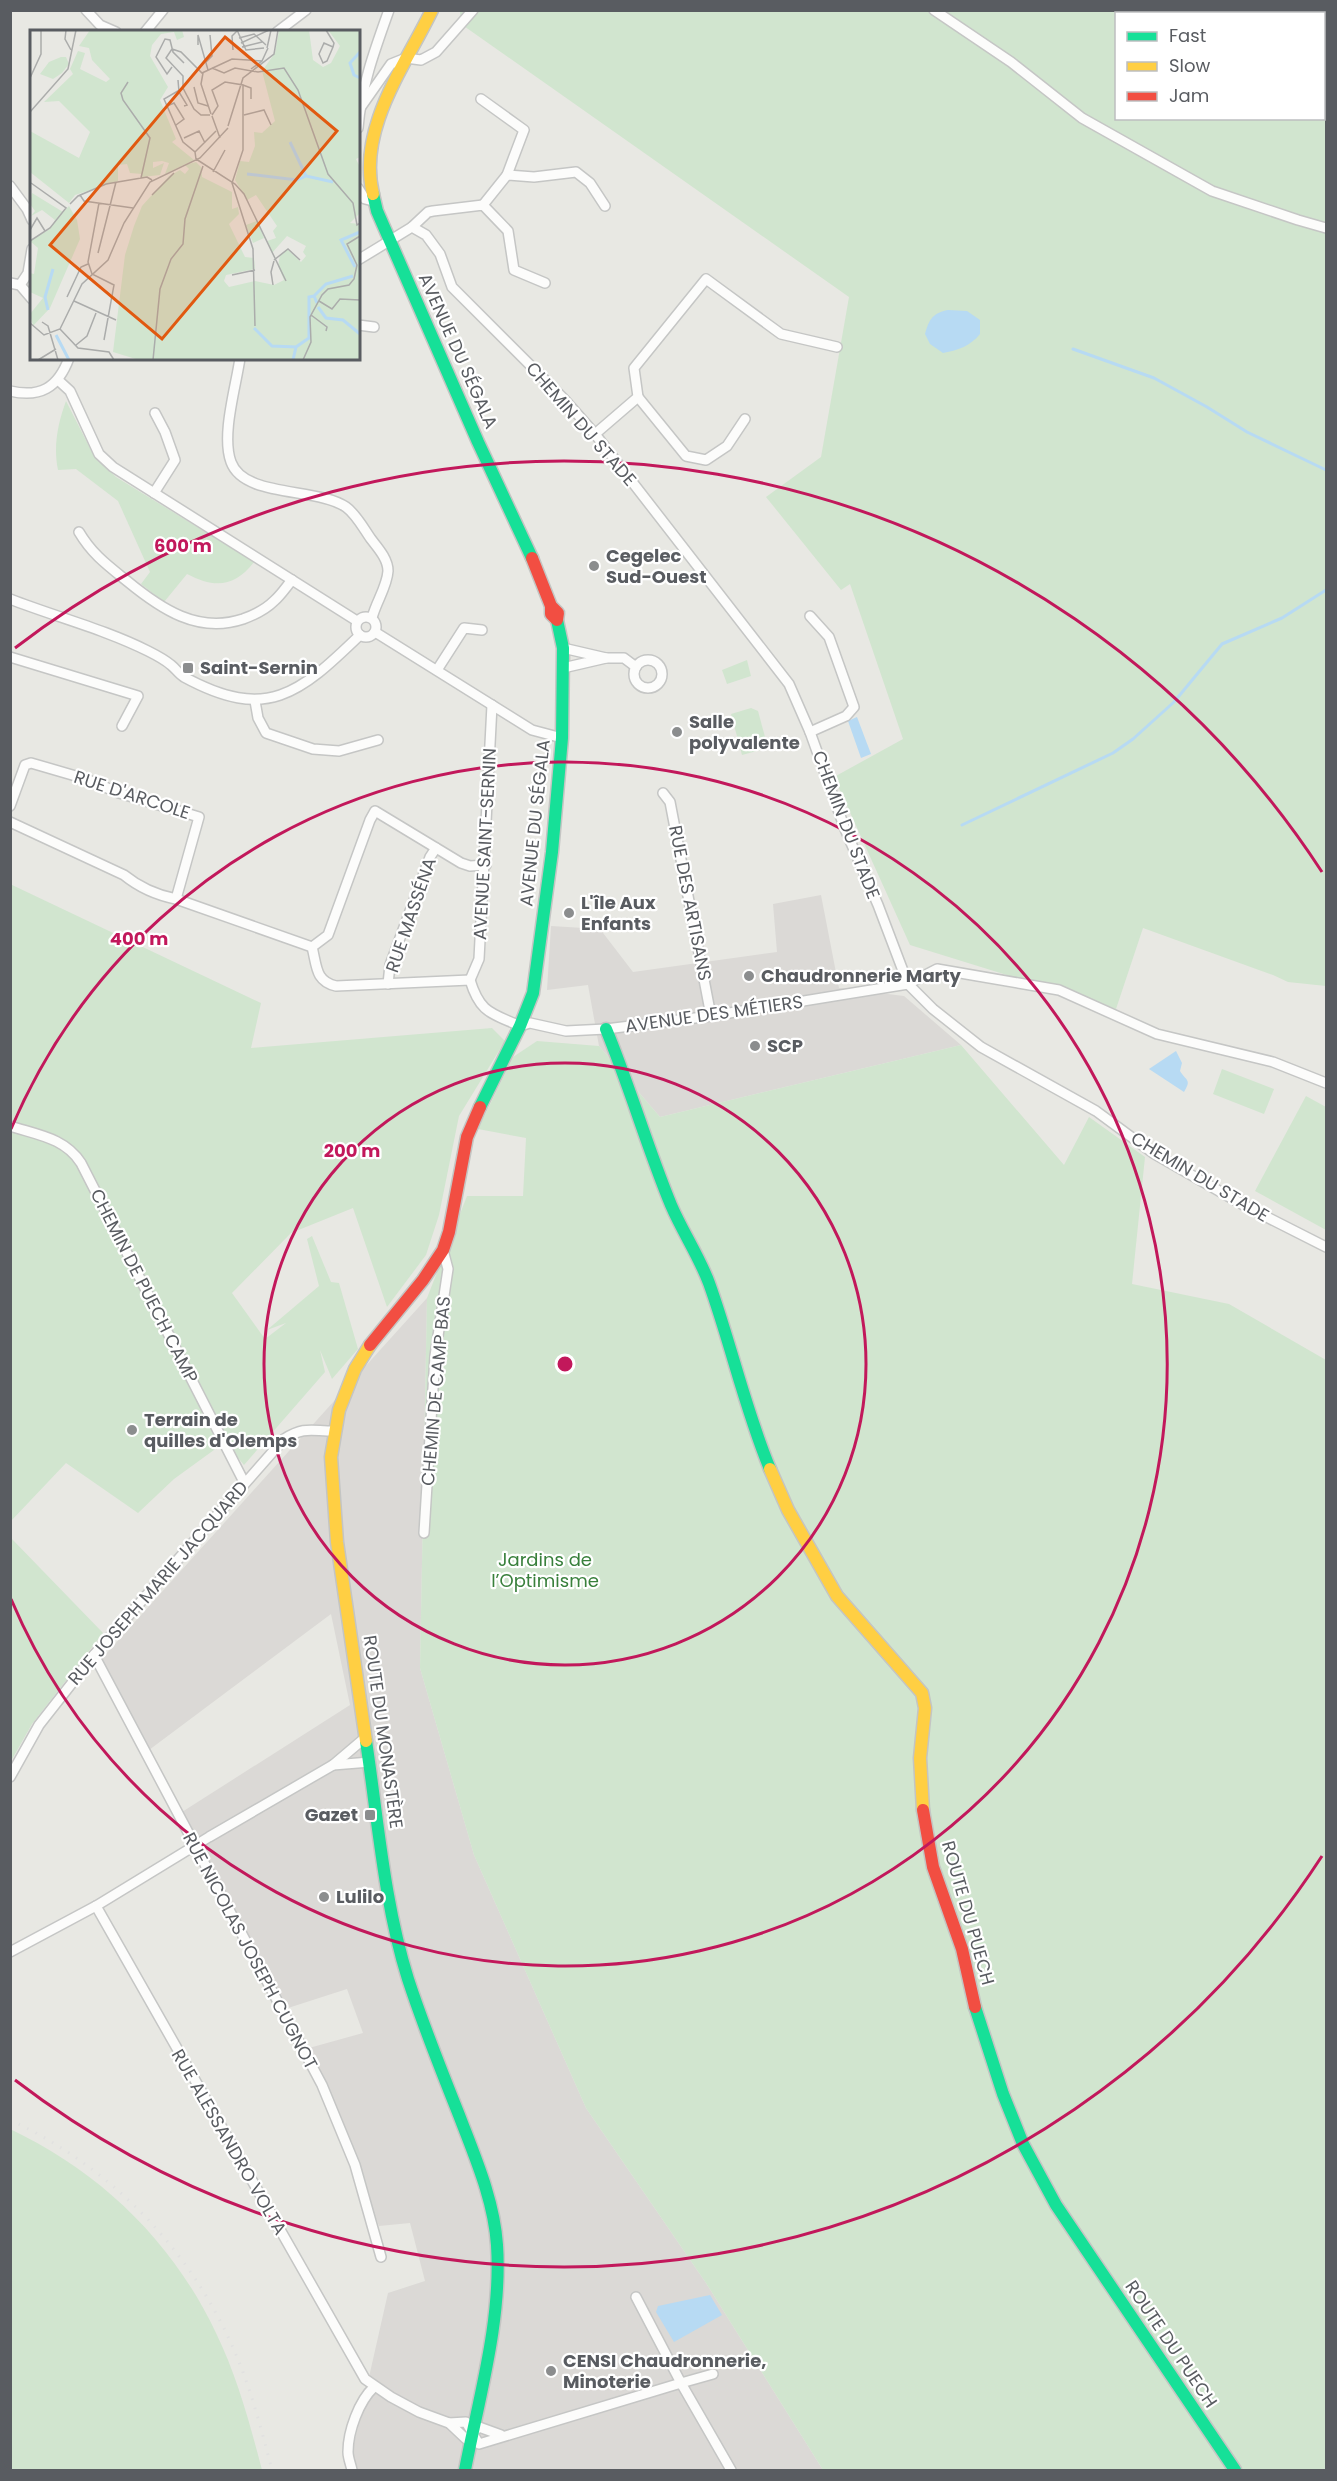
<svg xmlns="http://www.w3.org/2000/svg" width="1337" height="2481" viewBox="0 0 1337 2481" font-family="Poppins,sans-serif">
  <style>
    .industrial { fill: #dbd9d6 }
    .green { fill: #d1e5cf; fill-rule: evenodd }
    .water { fill: #b7daf3 }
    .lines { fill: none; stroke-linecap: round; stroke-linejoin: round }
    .stream { stroke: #b7daf3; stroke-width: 3 }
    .street-casing { stroke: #c5c6c5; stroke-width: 12 }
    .fast-casing { stroke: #c4c5c3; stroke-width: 15 }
    .slow-casing { stroke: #c4c5c3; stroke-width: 15 }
    .jam-casing { stroke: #c4c5c3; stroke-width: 15 }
    .street { stroke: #fcfcfb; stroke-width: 9 }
    .fast { stroke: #16e098; stroke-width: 12 }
    .slow { stroke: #ffcf43; stroke-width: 12 }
    .jam { stroke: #f24e42; stroke-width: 12 }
    .rail { stroke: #e1e1e0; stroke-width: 3; stroke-dasharray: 1.5 8; stroke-linecap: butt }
    .ring { fill: none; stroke: #c2185b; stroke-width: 3 }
    .poi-dot { fill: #8b8d8e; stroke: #fff; stroke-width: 2 }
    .labels { text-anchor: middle; stroke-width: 4.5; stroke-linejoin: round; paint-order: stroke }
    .street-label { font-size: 18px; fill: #595c61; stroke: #fff }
    .poi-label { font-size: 18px; font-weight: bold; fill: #595c61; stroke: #fff; text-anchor: start }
    .park-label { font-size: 18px; fill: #39803c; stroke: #fff }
    .inset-river { fill: none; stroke: #b7daf3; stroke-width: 3 }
    .inset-road { fill: none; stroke: #abacab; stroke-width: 1.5 }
    .view { fill: #e15910; fill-opacity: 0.15; stroke: #e15910; stroke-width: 3 }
    .inset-edge { fill: none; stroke: #595c61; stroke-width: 3 }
    .centre { fill: #c2185b; stroke: #fff; stroke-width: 3 }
    .ring-label { font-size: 18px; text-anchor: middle; font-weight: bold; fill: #c2185b; stroke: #fff; stroke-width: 4.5; stroke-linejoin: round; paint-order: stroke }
  </style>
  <rect width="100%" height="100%" fill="#e8e8e3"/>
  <g class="industrial">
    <polygon points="821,895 839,988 904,996 961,1045 660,1117 599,1046 588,985 547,990 551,926 600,929 633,972 777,952 773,904"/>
    <polygon points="427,1298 420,1668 474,1855 586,2108 706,2283 823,2470 348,2470 388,2293 425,2281 410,2223 379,2226 309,2048 363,2033 347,1989 288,2008 182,1812 350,1705 331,1614 149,1750 96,1665"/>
  </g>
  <g class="green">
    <path d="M460 11H1326V986L1288 982 1273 975 1143 928 1116 1009 910 945 834 777 903 739 850 584 841 590 766 497 821 457 849 297 461 24ZM1116 14H1324V118H1116Z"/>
    <path d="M66 401 94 456 116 477 254 562C234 588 214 588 187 574L164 602 141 584 150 572 118 501 76 469 58 470C53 446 58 423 66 401Z"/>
    <polygon points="747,660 751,676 727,684 722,670"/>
    <polygon points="751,708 758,711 768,748 742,755 731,714"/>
    <polygon points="10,884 261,1003 251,1048 492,1028 505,1041 459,1116 439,1215 426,1255 387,1307 353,1208 291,1233 232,1293 265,1339 286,1323 267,1330 319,1286 307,1239 312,1236 331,1282 339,1283 358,1349 332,1379 320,1350 325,1372 244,1465 225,1442 174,1479 138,1513 66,1463 11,1521"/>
    <polygon points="537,1041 599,1046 660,1117 961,1045 1064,1165 1089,1117 1145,1157 1132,1284 1229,1304 1326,1360 1326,2470 823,2470 706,2283 586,2108 474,1855 420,1668 427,1298 467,1196 523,1196 526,1138 478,1129 513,1057"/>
    <polygon points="1222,1069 1274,1089 1264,1114 1213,1094"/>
    <polygon points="1306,1096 1326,1107 1326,1230 1255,1191"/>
    <polygon points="11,1538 103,1633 32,1724 11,1761"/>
    <path d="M10 2129C101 2172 173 2242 216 2333 237 2376 250 2424 262 2470H11Z"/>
  </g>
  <g class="water">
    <path d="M948 310 967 311 980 320V334C970 346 959 350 943 353L930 344 925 334C929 319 933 313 948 310Z"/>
    <polygon points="857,717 871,754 861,758 848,721"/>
    <path d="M1176 1051 1182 1063 1180 1071C1186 1081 1192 1079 1184 1092L1149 1069Z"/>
    <polygon points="710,2295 722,2315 674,2342 656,2312 658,2306"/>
  </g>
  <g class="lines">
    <g class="stream">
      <polyline points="1073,349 1154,378 1207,407 1247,432 1326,470"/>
      <polyline points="962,825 1113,753 1133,739 1174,702 1222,644 1282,618 1326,590"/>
    </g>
    <g class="street-casing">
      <g id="street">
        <polyline points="86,10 100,25 116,32"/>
        <polyline points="934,10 1011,62 1082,118 1212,191 1298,220 1326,228"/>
        <polyline points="145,32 163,10"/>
        <polyline points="277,32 306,10"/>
        <polyline points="481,99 524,130 507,175"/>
        <polyline points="358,111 391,64 406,58 421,60 436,52 473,10"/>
        <path d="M358 128C361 87 375 49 389 10"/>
        <polyline points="10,186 27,209 32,220"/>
        <polyline points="358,188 365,199 373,201"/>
        <polyline points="483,205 507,175 534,177 576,172 590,183 605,206"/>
        <polyline points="412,227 428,212 433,211 483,205 508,231 514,270 545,283"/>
        <polyline points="358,260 412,227 426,235 440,254 452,287 564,399 595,434 789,684 810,732 845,829 878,905 908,984 933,1009 981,1047 1096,1111 1153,1153 1247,1207 1326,1247"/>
        <polyline points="10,283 20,285 32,299"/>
        <polyline points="20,285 28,273 32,249"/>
        <polyline points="358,325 374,327"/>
        <path d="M240 358C236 387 221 435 231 462 244 498 317 487 346 507 356 514 364 529 371 539 378 548 388 559 388 571 387 587 376 602 372 618"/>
        <polyline points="58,380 70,391 99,454 113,467 357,621"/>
        <path d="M10 391C40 398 58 388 69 358"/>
        <polyline points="638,397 686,456 706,460 727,446 745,419"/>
        <polyline points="595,434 638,397 634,368 706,279 781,334 837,347"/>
        <polyline points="154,493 175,460 165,432 155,413"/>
        <path d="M79 532C92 554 107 565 127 581 161 609 198 634 243 619 254 615 265 610 274 601 281 595 286 587 292 580"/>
        <path d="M10 599C56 617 104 629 148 651 156 655 164 659 171 665 176 669 179 674 184 677 267 722 299 694 360 635"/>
        <polyline points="810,616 829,637 854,707 846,716 810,732"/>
        <circle cx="366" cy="627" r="10"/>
        <polyline points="375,632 532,730 562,738"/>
        <polyline points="10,657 138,696 122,726"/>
        <polyline points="606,658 624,658 636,667"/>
        <circle cx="648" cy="674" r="14"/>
        <polyline points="563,668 606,658 563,648"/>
        <polyline points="437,670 464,628 482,630"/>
        <polyline points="255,701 258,718 266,733 313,749 339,751 378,740"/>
        <polyline points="663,793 670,802 711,1016"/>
        <polyline points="10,806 25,765 31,763 86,779 119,793 199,817 176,899"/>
        <path d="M10 822 124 875C140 888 156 895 176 899L312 947C317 966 315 981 336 986L470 980C480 1013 491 1013 520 1026L530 1023 566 1031 606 1029 711 1016 908 984 937 969 1059 990 1157 1034 1273 1062 1326 1083"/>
        <polyline points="312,947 328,935 370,820 375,811 461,863 470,866 486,865"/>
        <polyline points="470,980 479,959 492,705"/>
        <polyline points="388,984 390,965 430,857 436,848"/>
        <path d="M10 1126C38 1135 65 1138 81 1163L244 1482"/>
        <polyline points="424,1533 435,1356 448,1269 443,1250"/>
        <polyline points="94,1655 322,2085 355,2165 381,2257"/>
        <polyline points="333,1765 370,1762"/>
        <path d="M10 1777 39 1725 94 1655 284 1439C305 1426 311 1431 334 1431"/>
        <polyline points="96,1906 365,2379 391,2397 419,2412 449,2423 466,2439 479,2427 501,2435"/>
        <polyline points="10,1952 96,1906 209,1837 333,1765 366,1737"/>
        <polyline points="636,2297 681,2383 713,2374"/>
        <polyline points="449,2423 466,2422 479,2444 681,2383 731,2470"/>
        <path d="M352 2470C351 2465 348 2458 348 2452 348 2431 359 2401 374 2387"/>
      </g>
    </g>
    <g class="fast-casing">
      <g id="fast">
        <polyline points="373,194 377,211 478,442 532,558"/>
        <path d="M606 1029C630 1087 647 1147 671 1205 682 1231 699 1256 709 1283 731 1344 745 1409 770 1469"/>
        <polyline points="480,1107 520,1026 533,993 552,852 562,738 563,648 557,620"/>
        <path d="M366 1741C378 1820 384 1903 408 1979 423 2025 441 2070 459 2115 475 2157 494 2200 497 2245 502 2320 479 2397 465 2470"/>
        <polyline points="975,2007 1003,2094 1023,2144 1056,2205 1235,2470"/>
      </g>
    </g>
    <g class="slow-casing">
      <g id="slow">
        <path d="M373 194C357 129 405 66 432 10"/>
        <polyline points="770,1469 788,1510 837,1596 922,1693 925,1708 920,1758 923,1810"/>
        <polyline points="366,1741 337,1542 331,1457 339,1410 355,1369 370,1345"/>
      </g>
    </g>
    <g class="jam-casing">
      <g id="jam">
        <polyline points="532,558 551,606 551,614 557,620 558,613 551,606"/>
        <polyline points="370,1345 423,1280 443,1250 449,1232 467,1137 480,1107"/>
        <polyline points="923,1810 933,1867 962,1949 975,2007"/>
      </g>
    </g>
    <use href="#street" class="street"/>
    <use href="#fast" class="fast"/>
    <use href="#slow" class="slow"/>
    <use href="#jam" class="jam"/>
    <path class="rail" d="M10 2120C112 2167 194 2253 237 2357 252 2393 262 2432 272 2470"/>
  </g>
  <g class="ring">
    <circle cx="565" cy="1364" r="301"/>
    <path d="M11 1129A602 602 0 1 1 11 1599"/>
    <path d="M1322 1856A903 903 0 0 1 15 2080M15 648A903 903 0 0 1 1322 872"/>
  </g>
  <g class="poi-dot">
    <circle cx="594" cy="566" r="6"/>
    <rect x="182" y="662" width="12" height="12" rx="3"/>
    <circle cx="677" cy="732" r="6"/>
    <circle cx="569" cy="913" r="6"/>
    <circle cx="749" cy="976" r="6"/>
    <circle cx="755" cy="1046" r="6"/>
    <circle cx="132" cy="1430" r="6"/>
    <rect x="364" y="1809" width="12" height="12" rx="3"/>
    <circle cx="324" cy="1897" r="6"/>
    <circle cx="551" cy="2371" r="6"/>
  </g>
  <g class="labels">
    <g class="street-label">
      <text transform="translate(458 351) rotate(66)" y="6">AVENUE DU SÉGALA</text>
      <text transform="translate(581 424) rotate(49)" y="6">CHEMIN DU STADE</text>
      <text transform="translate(132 795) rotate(18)" y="6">RUE D'ARCOLE</text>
      <text transform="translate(535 823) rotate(-84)" y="6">AVENUE DU SÉGALA</text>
      <text transform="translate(846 825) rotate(69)" y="6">CHEMIN DU STADE</text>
      <text transform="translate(485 844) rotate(-87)" y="6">AVENUE SAINT-SERNIN</text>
      <text transform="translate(690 903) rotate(79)" y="6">RUE DES ARTISANS</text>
      <text transform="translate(411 915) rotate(-71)" y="6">RUE MASSÉNA</text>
      <text transform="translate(714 1014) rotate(-8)" y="6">AVENUE DES MÉTIERS</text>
      <text transform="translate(1200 1177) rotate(31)" y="6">CHEMIN DU STADE</text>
      <text transform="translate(144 1286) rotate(63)" y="6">CHEMIN DE PUECH CAMP</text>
      <text transform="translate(436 1391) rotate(-85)" y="6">CHEMIN DE CAMP BAS</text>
      <text transform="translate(158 1583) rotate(-49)" y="6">RUE JOSEPH MARIE JACQUARD</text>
      <text transform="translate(383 1732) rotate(82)" y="6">ROUTE DU MONASTÈRE</text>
      <text transform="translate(968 1913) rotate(74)" y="6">ROUTE DU PUECH</text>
      <text transform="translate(250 1951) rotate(62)" y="6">RUE NICOLAS JOSEPH CUGNOT</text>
      <text transform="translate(229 2142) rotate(60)" y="6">RUE ALESSANDRO VOLTA</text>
      <text transform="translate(1171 2344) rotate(56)" y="6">ROUTE DU PUECH</text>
    </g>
    <g class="poi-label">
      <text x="606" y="562">Cegelec<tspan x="606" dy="21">Sud-Ouest</tspan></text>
      <text x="200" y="674">Saint-Sernin</text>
      <text x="689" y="728">Salle<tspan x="689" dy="21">polyvalente</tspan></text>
      <text x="581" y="909">L'île Aux<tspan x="581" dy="21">Enfants</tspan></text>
      <text x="761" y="982">Chaudronnerie Marty</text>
      <text x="767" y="1052">SCP</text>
      <text x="144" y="1426">Terrain de<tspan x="144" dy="21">quilles d'Olemps</tspan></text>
      <text x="358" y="1821" text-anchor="end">Gazet</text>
      <text x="336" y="1903">Lulilo</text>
      <text x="563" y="2367">CENSI Chaudronnerie,<tspan x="563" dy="21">Minoterie</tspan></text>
    </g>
    <g class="park-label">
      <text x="545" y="1566">Jardins de<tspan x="545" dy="21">l’Optimisme</tspan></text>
    </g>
  </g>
  <g transform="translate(30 30)">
    <rect width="330" height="330" fill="#e8e8e3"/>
    <path d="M60 0H152L154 7 147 10 144 2 131 4 122 15 120 26 138 57 130 70 146 109 142 112 164 130 135 144 139 133 132 131 123 132V138L134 133 130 145 112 147V144L100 143 97 134 88 135V151L45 165 39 173 0 142V101L49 128 60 102 29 71 14 72 43 44 40 39 48 21 55 23 50 39 76 52 80 49 62 30 59 18 49 16ZM249 0H279L283 30 293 37 301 33 310 16 298 0H330V127L326 129 330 137V183L320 193 330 194V330H109L83 322 95 225 104 196 112 176 139 146 150 140 155 144 159 139 155 135 166 132 171 137 172 147 202 162V179L208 177 209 184 199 194 215 227 224 228 225 239 196 245 194 251 199 257 225 251 244 255 254 250 248 236 250 225 257 219 271 232 276 226 273 222 276 216 257 206 242 223 237 211 246 208 243 201 247 196 226 165 217 170 205 150 210 131 219 132 225 116 224 102 232 103 245 91 232 41 245 23ZM31 27H36L39 34 32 43 23 49 10 44 19 32ZM2 163 33 182 39 176 47 190 50 209 20 278 3 296 0 284 13 268 0 262V243L4 244 8 218 0 211 20 199 25 190 12 180 1 186 5 181 0 174ZM227 191 234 208 223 213 216 195Z" fill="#d1e5cf"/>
    <path class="inset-river" d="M330 22 320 33 324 45 330 48M260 112 276 146 303 152M217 144 267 150 276 146M325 237 311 210 330 202M284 266 296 254 323 246M288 277 296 288 313 290 330 304M18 280 15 267 23 239M224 298 242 316 267 317M26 305 39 330M263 330 266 317 279 308V267L284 266 287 273"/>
    <path class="inset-road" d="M36 0 35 9 41 20M207 0 216 20 234 18M296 0 304 13 303 17 297 31 293 33 289 24 294 13 303 17M209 8 224 4 236 15M211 13 239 0M168 15V5L178 40M212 17 232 12M237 18 241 0M142 19 151 22 172 43 202 29 232 31M142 19 136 28 153 46V58L164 79 171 85H180M203 20 202 6 208 0M176 32 182 26 180 5M142 37 137 44 126 27 135 9 140 10 143 22 154 33M182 38 194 43 205 38 228 42 254 38 268 60 298 144 323 173 327 195 330 193M221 39 232 31 238 18M173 43 171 54 181 84M0 48 11 24V0M148 50 149 62 157 75 154 76M98 52 91 63 93 70 120 108 111 148M213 55 221 58V69M164 57 168 73 178 76M153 58 134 69 153 112 165 122 166 129M137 76 144 73 154 89 146 95M0 82 38 39 46 0M182 85 188 76 182 60 195 52 213 55V120L202 153 223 219 225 296M214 85 234 80 241 95M182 86 190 108M198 96 213 48 244 24 248 0M154 108 169 101 175 113M165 122 186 101M166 129 205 154 214 164 256 251M183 142 195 120M50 165 54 171 103 178M122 165 144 143M69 173 58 232 62 244 84 255 74 310M40 174 48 166 76 154 117 147 122 150M0 200 7 188 15 201M0 211 20 198 36 178 1 153M68 223 86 152M244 230 258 219 270 230M202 245 225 240M243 255 241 242 244 231M37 267 51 237 58 234M44 271 86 290M289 271 302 279 310 269 330 270M281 285 297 297 296 301M12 292 18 296 28 330M0 293 14 305 30 299 52 254 78 230 94 193 120 152 170 128 198 98M30 299 48 318 79 322 84 330M46 315 57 306 66 283M8 330 26 319M123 330 130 259 141 229 153 214 155 189 173 136M273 330 281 312 280 287 292 265 298 259 319 255 324 249 327 235 317 214 330 206"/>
    <path class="view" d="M195 7 307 101 132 309 20 215Z"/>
    <rect width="330" height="330" class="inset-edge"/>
  </g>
  <circle cx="565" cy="1364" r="9" class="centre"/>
  <g class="ring-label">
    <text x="183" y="552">600 m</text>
    <text x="139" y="945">400 m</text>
    <text x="352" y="1157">200 m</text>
  </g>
  <rect width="1337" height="2481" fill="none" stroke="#595c61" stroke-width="24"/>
  <rect x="1115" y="12" width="210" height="108" fill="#ffffff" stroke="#bdbec0" stroke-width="1.5"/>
  <rect x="1127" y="32" width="30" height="9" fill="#16e098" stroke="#bdbec0" stroke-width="1.5"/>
  <text x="1169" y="42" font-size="18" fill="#595c61">Fast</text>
  <rect x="1127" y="62" width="30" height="9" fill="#ffcf43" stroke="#bdbec0" stroke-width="1.5"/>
  <text x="1169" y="72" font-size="18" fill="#595c61">Slow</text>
  <rect x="1127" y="92" width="30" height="9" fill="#f24e42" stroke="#bdbec0" stroke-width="1.5"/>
  <text x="1169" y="102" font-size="18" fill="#595c61">Jam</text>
</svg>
